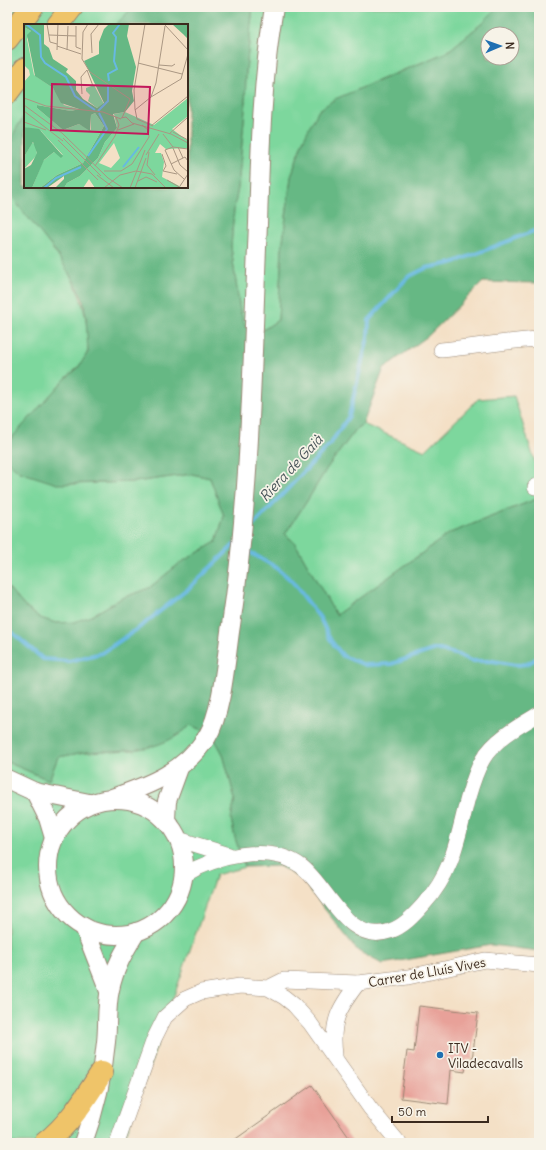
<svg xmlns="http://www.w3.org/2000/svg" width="546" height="1150" viewBox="0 0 546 1150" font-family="Delius,sans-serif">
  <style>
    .green { fill: #7dd79d; stroke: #5c805e }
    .forest { fill: #66b884; stroke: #507151; fill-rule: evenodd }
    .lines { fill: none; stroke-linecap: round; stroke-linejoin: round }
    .stream { stroke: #67b9e2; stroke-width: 4 }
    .building { fill: #e8a199 }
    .minor-casing { stroke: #988572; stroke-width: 16 }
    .tertiary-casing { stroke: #988572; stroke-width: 20 }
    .motorway-casing { stroke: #988572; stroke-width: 24 }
    .minor { stroke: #fff; stroke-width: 15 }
    .tertiary { stroke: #fff; stroke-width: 18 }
    .motorway { stroke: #efc469; stroke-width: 22 }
    .poi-dot { fill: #1f6fb2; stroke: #f7f3e8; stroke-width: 1.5 }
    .labels { text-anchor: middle; stroke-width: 3.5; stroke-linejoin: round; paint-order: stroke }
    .street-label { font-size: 13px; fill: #3b2a1e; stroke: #f7f3e8 }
    .poi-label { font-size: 13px; fill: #3b2a1e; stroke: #f7f3e8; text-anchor: start }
    .water-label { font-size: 14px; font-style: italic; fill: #485559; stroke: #f7f3e8 }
    .inset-river { fill: none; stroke: #67b9e2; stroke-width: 2 }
    .inset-road { fill: none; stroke: #aa9783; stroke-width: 1 }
    .view { fill: #c2185b; fill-opacity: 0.15; stroke: #c2185b; stroke-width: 2 }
    .inset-edge { fill: none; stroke: #3b2a1e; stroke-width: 2 }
  </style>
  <rect width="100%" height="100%" fill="#f7f3e8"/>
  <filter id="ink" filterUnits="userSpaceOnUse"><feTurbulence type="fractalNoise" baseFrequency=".025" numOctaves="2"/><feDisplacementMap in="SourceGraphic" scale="8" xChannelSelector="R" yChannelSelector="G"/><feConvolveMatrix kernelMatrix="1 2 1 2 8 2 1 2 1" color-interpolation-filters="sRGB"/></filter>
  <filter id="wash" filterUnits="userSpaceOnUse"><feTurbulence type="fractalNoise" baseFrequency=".012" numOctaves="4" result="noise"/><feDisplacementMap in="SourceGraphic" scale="16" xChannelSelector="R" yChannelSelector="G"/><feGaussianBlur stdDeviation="0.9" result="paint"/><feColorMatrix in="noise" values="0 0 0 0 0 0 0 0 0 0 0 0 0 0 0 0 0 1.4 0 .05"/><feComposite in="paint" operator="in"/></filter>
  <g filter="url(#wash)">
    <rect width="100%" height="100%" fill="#f4e0c6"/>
    <g class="green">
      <polygon points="7,7 133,7 115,25 25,25 25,115 16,129 9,146 7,157"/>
      <polygon points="253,7 498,7 480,25 447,52 372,83 319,110 302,143 291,177 282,249 278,320 263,330 246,328 240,311 231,247 234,209 238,188 245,109 246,70"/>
      <path d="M7 185C35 235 82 268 87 329 88 335 90 346 87 353 82 366 71 373 62 382 43 403 26 423 7 443Z"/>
      <polygon points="514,396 539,475 539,498 450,533 336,615 295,543 285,534 307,501 327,468 357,428 363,424 425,451 478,399"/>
      <polygon points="7,461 20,472 74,484 135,482 192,474 210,478 224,516 216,542 180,563 149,588 122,598 91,616 74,623 56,623 40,618 25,607 7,586"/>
      <polygon points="191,725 212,734 223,754 235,799 231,819 235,838 245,867 216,875 123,1143 7,1143 7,762 49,780 58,757 84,752 135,750 177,736"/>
    </g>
    <path class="forest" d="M133 7H253L246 70 245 109 238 188 234 209 231 247 240 311 246 328 263 330 278 320 282 249 291 177 302 143 310 126 319 110 335 99 447 52 480 25 498 7H539V283L483 282 428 336 384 368 363 424 357 428 327 468 307 501 285 534 295 543 336 615 450 533 539 498V951L491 945 382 964 358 951 300 878 279 866 245 867 235 838 231 819 235 799 223 754 212 734 191 725C156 755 129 749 86 752 77 753 67 756 58 757L49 780 7 762V586L25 607 40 618 56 623 74 622 91 616 122 598 149 588 180 563 216 542 224 516 210 478 192 474 135 482 57 484 20 472 7 461V443L64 380 78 368 88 352 86 317 83 300 75 283 55 251 17 204 7 185V157L9 146 16 129 25 115V187H187V25H115ZM488 34H512V58H488Z"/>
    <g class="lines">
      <g class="stream">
        <polyline points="248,531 330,444 349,416 368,337 369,320 408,277 426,268 452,263 539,229"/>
        <polyline points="246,550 277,568 292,581 320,618 331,641 343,656 365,665 391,664 436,649 459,655 471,661 493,661 516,665 527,664 539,657"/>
        <polyline points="7,628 43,659 69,661 102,653 140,627 188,589 235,544"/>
      </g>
    </g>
    <g id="blocks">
      <g class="building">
        <polygon points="419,1006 478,1013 472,1060 467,1059 465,1072 451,1070 448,1104 401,1098 407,1051 414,1052"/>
        <polygon points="312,1085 353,1143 230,1143"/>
      </g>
    </g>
  </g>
  <g filter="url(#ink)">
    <use href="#blocks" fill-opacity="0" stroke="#988572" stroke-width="1"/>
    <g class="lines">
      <g class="minor-casing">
        <g id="minor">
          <path d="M441 350C474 347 506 341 539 339"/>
          <polyline points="535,487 539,485"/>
          <polyline points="178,839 229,855"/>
          <path d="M184 875C214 857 269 842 301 866 328 886 347 946 390 931 403 927 414 915 423 905 452 873 457 842 467 801 471 787 475 772 483 759 495 739 519 726 539 714"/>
          <polyline points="268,988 284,980 358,983 408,977 485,960 539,965"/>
          <path d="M335 1055C331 1022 338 1009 358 983"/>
          <polyline points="117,1143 154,1039 165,1017 185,999 201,992 240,986 268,988 284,997 294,1005 310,1023 370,1108 399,1143"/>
        </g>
      </g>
      <g class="tertiary-casing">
        <g id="tertiary">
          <polyline points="7,779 35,792 89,803"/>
          <polyline points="35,792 48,818 54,838"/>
          <path d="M112 798C150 785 184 772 207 737 223 711 226 656 231 625 251 493 252 358 258 224 260 152 262 79 274 7"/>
          <circle cx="116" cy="867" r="68"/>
          <polyline points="166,819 167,801 179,768"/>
          <polyline points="84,927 109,991"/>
          <path d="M83 1143C95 1110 103 1076 106 1042 108 1025 106 1006 110 990 114 968 125 950 136 932"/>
        </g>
      </g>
      <g class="motorway-casing">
        <g id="motorway">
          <polyline points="58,25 72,7"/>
          <polyline points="7,39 32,7"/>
          <polyline points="7,93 25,69"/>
          <path d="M45 1143C69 1125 86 1097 102 1072"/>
        </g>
      </g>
      <use href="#minor" class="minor"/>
      <use href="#tertiary" class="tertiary"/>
      <use href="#motorway" class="motorway"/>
    </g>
  </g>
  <circle class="poi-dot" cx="440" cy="1055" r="4"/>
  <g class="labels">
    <g class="street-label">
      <text transform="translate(427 972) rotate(-10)" y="5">Carrer de Lluís Vives</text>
    </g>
    <g class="poi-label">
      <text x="448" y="1053">ITV -<tspan x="448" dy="15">Viladecavalls</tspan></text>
    </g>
    <g class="water-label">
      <text transform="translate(291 468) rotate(-47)" y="5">Riera de Gaià</text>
    </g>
  </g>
  <g transform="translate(24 24)">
    <rect width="164" height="164" fill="#f4e0c6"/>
    <path d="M0 3 7 7 3 15 10 51 29 64 40 81 55 85 47 87 13 81V84L39 106 55 100 67 106V91L71 89 80 102 59 139 33 151 16 164H8L19 137 30 128 39 131 17 107 0 103V58L6 51 5 46 0 41ZM70 61 80 80 73 84 64 77 66 71 62 67V64ZM164 74V92L148 105 164 117V124L142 125 136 120 131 129H137L140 138 138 153 159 164H71L65 155 59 164H40L43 159 56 152 74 134 81 118 93 104 90 90 101 88 130 101ZM90 119 96 134 87 144 75 139ZM8 119 12 120 13 131 0 145V133Z" fill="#7dd79d" fill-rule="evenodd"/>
    <path d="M0 0 20 1V20L25 24 29 35 44 45 42 48 52 57V66L59 75 73 84 80 79 60 37 75 30V18L80 5 85 0H105L103 12 112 43 108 67 110 77 101 88 89 90 93 104 81 118 74 134 56 152 43 159 40 164H31L40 155V152L23 164H16L33 151 59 139 80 102 71 89 67 91 66 107 55 100 39 106 13 84V81L47 87 55 85 37 79 29 64 11 52 3 11 7 7 0 3ZM148 0H164V15L159 10ZM0 103 15 105 39 132 37 134 30 128 20 136 8 164H0V145L7 141 13 129 9 118 0 133Z" fill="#66b884"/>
    <path class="inset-river" d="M2 0 16 11 17 33 21 39 42 53 51 72 71 86M85 57 84 50 93 45 90 37 92 13 89 9 96 0M74 87 84 77V62M64 132 83 105 75 89M99 143 115 123M20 164 32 154 57 143"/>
    <path class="inset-road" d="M23 0 26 18 33 20M64 0 59 8 58 35 66 48 106 75 98 94M121 0 110 66 111 85 113 95 129 102M141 1 164 26M52 2V23L57 25M25 11 52 12M33 22 57 30M33 26 34 0M43 26 44 2M68 29 67 10 75 0M114 39 158 50M135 41 148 42 151 40M57 53 63 46 69 62M57 53 58 70M127 73 132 59 141 2M0 74 22 82 79 88 97 95M0 81 38 109 84 154 99 164M111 86 127 73 157 55 164 30M0 87 39 117M97 94 102 93 108 99 147 110 164 119M0 98 22 106M127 102 164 72M94 106 110 100M149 108 164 116M139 110 149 123M145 110 164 93M39 114 77 152M34 116 74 156M154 123 159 134M149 124 156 141 164 148M125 128 123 141 131 151M138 130 142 142 139 147 153 150M122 131 135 110M147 140 161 133 164 137M71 142 91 112 95 101 92 93M80 147H97L108 140 125 113 124 106 118 101M73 151 90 164M160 155 150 146 141 126 149 123 164 125M143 156 157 164M114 157 122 153 133 158M156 162 164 150M80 164 96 151 112 147 128 150 142 164M106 164 121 126M111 164 122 134"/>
    <path class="view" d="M28 60 126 63 124 110 27 106Z"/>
    <rect width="164" height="164" class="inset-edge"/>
  </g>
  <rect width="546" height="1150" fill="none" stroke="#f7f3e8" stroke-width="24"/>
  <g transform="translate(500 46) rotate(88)"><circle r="19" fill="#f7f3e8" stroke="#aca397"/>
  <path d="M0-3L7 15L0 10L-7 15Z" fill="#1f6fb2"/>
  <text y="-6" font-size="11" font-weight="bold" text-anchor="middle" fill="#3b2a1e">N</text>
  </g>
  <path d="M392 1116v6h96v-6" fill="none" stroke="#3b2a1e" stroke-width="2"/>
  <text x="398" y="1116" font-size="12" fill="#3b2a1e" stroke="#f7f3e8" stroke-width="3" paint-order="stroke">50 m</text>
</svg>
